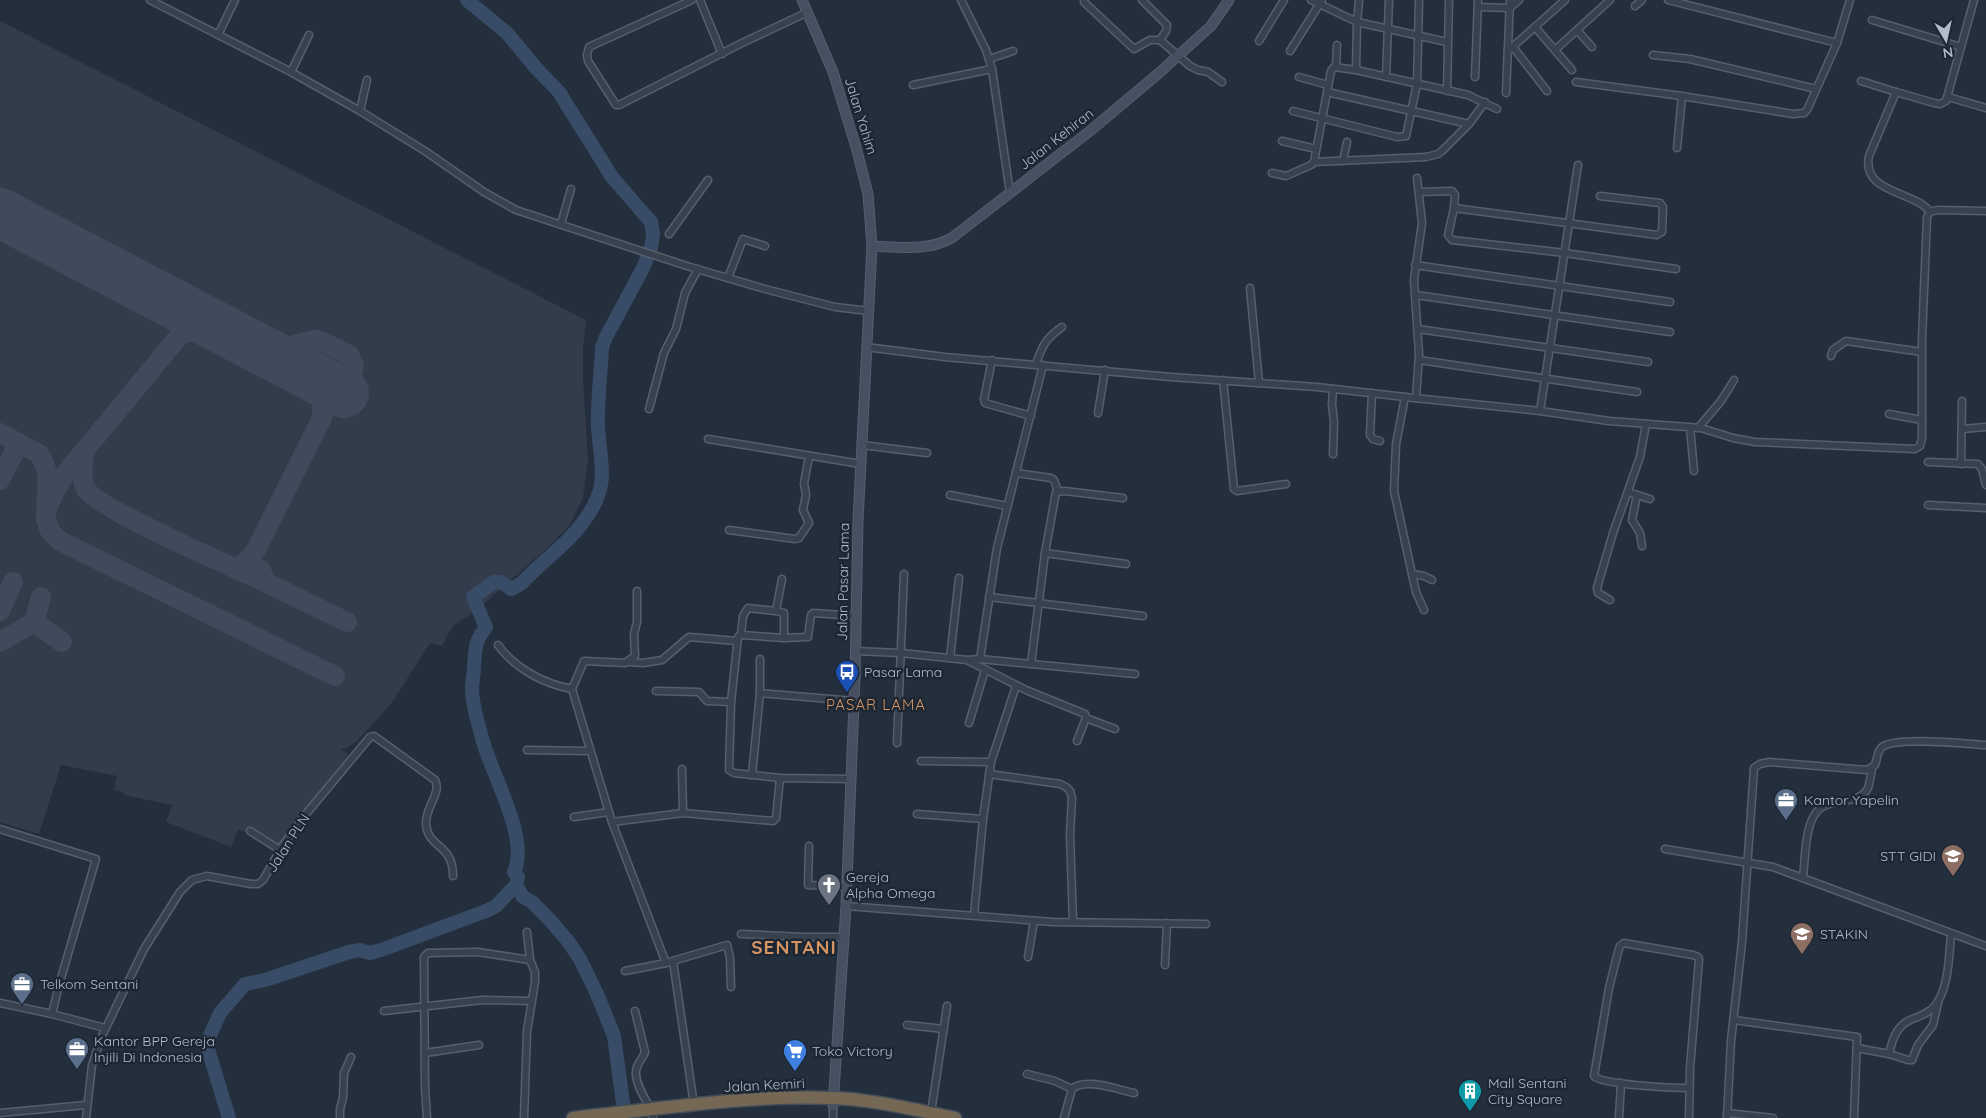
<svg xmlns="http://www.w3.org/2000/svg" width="1986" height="1118" viewBox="0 0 1986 1118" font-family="Quicksand,sans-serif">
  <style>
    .airport { fill: #323c4b }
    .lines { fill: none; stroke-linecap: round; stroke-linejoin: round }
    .river { stroke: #394c67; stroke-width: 14 }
    .taxiway { stroke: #3f4a5a; stroke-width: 20 }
    .runway { stroke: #3f4a5a; stroke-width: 50 }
    .street-casing { stroke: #565f6c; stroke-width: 9 }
    .secondary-casing { stroke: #565f6c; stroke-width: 11 }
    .highway-casing { stroke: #434c59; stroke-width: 15 }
    .street { stroke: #38414e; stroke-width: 6 }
    .secondary { stroke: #465061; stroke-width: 9 }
    .highway { stroke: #746855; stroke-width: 12 }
    .labels { text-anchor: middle; stroke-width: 5; stroke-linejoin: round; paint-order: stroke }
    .street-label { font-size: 14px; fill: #b4bcc9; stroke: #1d2633 }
    .poi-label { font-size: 14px; fill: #b4bcc9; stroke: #1d2633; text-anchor: start }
    .neighbourhood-label { font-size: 15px; letter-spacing: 1px; fill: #d59563; stroke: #1d2633 }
    .district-label { font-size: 19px; font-weight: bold; letter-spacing: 1px; fill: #d59563; stroke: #1d2633 }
  </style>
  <rect width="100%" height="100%" fill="#242f3e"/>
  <polygon class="airport" points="0,21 586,320 583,347 583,378 588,461 583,498 569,526 546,549 477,610 455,624 449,632 442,646 430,643 391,704 357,741 347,748 340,749 347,753 348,757 277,846 249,829 247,832 238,829 231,847 166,822 172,805 124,795 123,792 114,790 117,776 61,765 39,834 0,822"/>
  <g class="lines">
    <g class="river">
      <polyline points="516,885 523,897 532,902 548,918 568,941 580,959 597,994 614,1036 625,1118"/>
      <path d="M229 1118 208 1049V1040L220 1013 245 984 265 980 349 952 360 950 370 953 381 950 486 911 496 906 516 885 518 877 514 872C530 838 491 774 482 738 478 722 472 705 472 689 472 682 474 674 474 666 476 647 474 643 486 627L473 597 494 582H501L511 589 522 583C543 560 571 542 588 515 610 483 600 462 598 427 597 401 601 373 602 347L606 337 643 268 651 248 653 234 651 222 612 177 559 92 536 68 507 33 467 0"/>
    </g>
    <g class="taxiway">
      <path d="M174 304C183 315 183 322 180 335"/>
      <polyline points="222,329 201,327 180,335 99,433 65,474 56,489 46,511 46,519 50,531 60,541 335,676"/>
      <polyline points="265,352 314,340 321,341 349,355 354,365 352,375 343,392"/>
      <path d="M0 433 39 454C50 469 48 486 46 503"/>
      <path d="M84 452C83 464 80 479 86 489 97 509 236 568 265 582"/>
      <polyline points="0,480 19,443"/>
      <polyline points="237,568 250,558 257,548 322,418 322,398 308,374"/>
      <polyline points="261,570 265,582 347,622"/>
      <polyline points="41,597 34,622 62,642"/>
      <polyline points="0,611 13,582"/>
      <polyline points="0,642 34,622"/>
    </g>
    <polyline class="runway" points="0,213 344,393"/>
    <g class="street-casing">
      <g id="street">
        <polyline points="150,0 291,72 360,111 425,151 484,192 516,210 690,267 765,289 835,307 869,311"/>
        <polyline points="692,0 589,47 587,55 588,61 616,105 619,105 742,43 808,12"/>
        <polyline points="700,0 722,54"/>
        <polyline points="961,0 986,50 992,69 1010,193"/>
        <polyline points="1142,0 1167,25 1166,31 1160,40"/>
        <polyline points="1311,0 1357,22 1447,42"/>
        <polyline points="1668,0 1837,43"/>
        <polyline points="1084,2 1134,49 1150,40 1160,40 1190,66 1198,70 1208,72 1222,82"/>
        <polyline points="1635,6 1642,0"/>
        <polyline points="1478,7 1510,8 1519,0"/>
        <polyline points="1872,20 1961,47"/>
        <polyline points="1535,27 1572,70"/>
        <polyline points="1577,30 1592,47"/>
        <polyline points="218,35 235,0"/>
        <polyline points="1259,41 1284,0"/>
        <polyline points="1513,47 1547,91"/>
        <polyline points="1555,50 1610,0"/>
        <polyline points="1290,51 1322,0"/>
        <polyline points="1508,51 1565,0"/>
        <polyline points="1653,55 1690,59 1816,89"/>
        <polyline points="989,59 1013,51"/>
        <polyline points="1336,67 1337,45"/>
        <polyline points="1356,70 1357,22 1359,0"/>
        <polyline points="291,72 309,35"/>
        <polyline points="1299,77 1328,85"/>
        <polyline points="1386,77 1389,0"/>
        <polyline points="1475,77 1478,0"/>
        <polyline points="1861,81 1896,92"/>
        <polyline points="1576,82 1682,96 1793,114 1804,113 1807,110 1837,43 1850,0"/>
        <polyline points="913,85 992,69"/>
        <polyline points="1447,91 1449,0"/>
        <polyline points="1327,92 1469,124"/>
        <polyline points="1506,93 1510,0"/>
        <polyline points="1948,97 1986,108"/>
        <polyline points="360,111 367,80"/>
        <polyline points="1293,111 1397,137 1406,136 1417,84 1419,0"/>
        <polyline points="1282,141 1316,149"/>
        <polyline points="1677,148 1682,96"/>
        <polyline points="1343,161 1347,142"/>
        <polyline points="1314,162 1331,71 1334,67 1356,70 1468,95 1497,109"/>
        <polyline points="1272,173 1286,176 1311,165 1314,162 1426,157 1438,154 1442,151 1469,124 1485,102"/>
        <polyline points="1419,192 1452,191 1455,195 1454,208"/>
        <polyline points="1600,196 1660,203 1663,207 1662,232 1657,235 1454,208 1448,235 1452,240 1565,253 1676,269"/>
        <path d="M1930 212C1916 191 1861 194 1869 156L1896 92 1934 103 1940 104 1946 101 1974 0"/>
        <polyline points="561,224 571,189"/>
        <polyline points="669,234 708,180"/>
        <polyline points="1415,265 1670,302"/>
        <polyline points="728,278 743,239 765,246"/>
        <polyline points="1250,288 1259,383"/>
        <polyline points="1416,295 1670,332"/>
        <polyline points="1418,329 1648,362"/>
        <polyline points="866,347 945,357 1171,377 1317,387 1405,397 1540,411 1609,421 1701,428 1733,438 1755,442 1915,449 1920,446 1922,438 1922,339 1927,217 1930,212 1937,210 1986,211"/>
        <polyline points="1831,356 1833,350 1846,341 1922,352"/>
        <polyline points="992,360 984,399 985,403 1031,416"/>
        <polyline points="1419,360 1637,392"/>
        <path d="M1036 364C1042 346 1046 338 1062 327"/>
        <polyline points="1223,380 1234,489 1237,491 1286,484"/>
        <polyline points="1333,389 1332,404 1334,422 1333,454"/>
        <polyline points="1372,393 1370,435 1373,439 1380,441"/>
        <polyline points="1405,397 1396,444 1394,491 1412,574 1416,592 1424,610"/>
        <polyline points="1416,398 1419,354 1414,280 1422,223 1417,178"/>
        <polyline points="649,409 664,353 676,329 685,293 698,269"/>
        <polyline points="1540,411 1578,165"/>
        <polyline points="1098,413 1105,370"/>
        <polyline points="1889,414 1922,420"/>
        <polyline points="1690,427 1694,471"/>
        <polyline points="1698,428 1721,401 1734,380"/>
        <polyline points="1962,429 1986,427"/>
        <polyline points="708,439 861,464"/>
        <polyline points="862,445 927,453"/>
        <polyline points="1928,462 1978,464 1982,469 1986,485"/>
        <polyline points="1961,464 1962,401"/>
        <polyline points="1016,473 1051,478 1054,480 1058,491"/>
        <polyline points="1628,492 1650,499"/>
        <polyline points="950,495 1007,506"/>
        <polyline points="1637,495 1632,520 1640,533 1642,546"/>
        <polyline points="1928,505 1986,508"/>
        <polyline points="729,530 795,539 799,538 809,523 803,510 806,495 804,483 809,457"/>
        <polyline points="1045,553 1126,564"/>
        <polyline points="1412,574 1424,576 1432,580"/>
        <polyline points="989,597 1143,616"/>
        <polyline points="1610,600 1598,593 1597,588 1613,533 1640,457 1646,424"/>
        <polyline points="776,611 782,579"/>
        <polyline points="741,635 743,616 748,608 776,611 784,613 784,638 808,637 811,615 813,613 856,616"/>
        <polyline points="784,638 741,635 738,637 731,702 729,770 734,773 780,778 851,779"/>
        <path d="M498 645C514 668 544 684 572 689L612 822 666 963"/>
        <polyline points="855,651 901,653 967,660 1026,690 1085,714 1086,718 1077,741"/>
        <polyline points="950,658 959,578"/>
        <polyline points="980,659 997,548 1043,365"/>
        <polyline points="967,660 980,659 1135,674"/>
        <polyline points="629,662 643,663 662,660 689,637 737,641"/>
        <polyline points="1031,664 1045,553 1056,492 1065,491 1123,498"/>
        <polyline points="572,689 584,661 625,663 635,656 634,634 637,622 637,591"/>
        <polyline points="656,691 699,692 707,701 731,702"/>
        <polyline points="760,693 854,701"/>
        <polyline points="1086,718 1115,729"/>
        <polyline points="969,723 985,670"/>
        <polyline points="897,743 904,574"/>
        <polyline points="527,750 590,751"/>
        <polyline points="921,761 991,762"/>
        <polyline points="682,769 683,813"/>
        <polyline points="989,774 1060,784 1066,787 1070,791 1072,798 1070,835 1073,922"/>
        <polyline points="752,775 760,693 760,659"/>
        <polyline points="917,814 983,819"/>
        <polyline points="574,817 609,812"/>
        <polyline points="612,822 683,813 773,821 776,818 780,778"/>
        <polyline points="0,829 96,859 59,985 52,1014"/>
        <polyline points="250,831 280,850"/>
        <polyline points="809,846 808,885 847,887"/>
        <polyline points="1665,849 1773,867 1986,946"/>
        <path d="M1803 878C1805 860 1805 828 1815 814 1827 795 1858 808 1868 788 1870 782 1871 775 1872 769"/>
        <polyline points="846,906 1053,922 1206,924"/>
        <polyline points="974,915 983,819 991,762 1016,686"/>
        <polyline points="527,932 530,960"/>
        <polyline points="741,934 804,937 844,937"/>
        <polyline points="1028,957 1034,921"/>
        <polyline points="673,961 694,1105"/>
        <polyline points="1165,965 1167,923"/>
        <polyline points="625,971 666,963 727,945 730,958 731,987"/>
        <polyline points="0,1003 52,1014 105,1028"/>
        <polyline points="384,1011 482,1000 531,1001"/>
        <path d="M635 1011 645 1052C643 1058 639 1061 637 1067 632 1079 645 1099 651 1109"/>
        <polyline points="1734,1020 1857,1037 1854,1118"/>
        <polyline points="907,1025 944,1029"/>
        <path d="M1857 1048 1889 1054C1893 1037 1897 1024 1915 1018 1921 1016 1927 1013 1932 1009 1949 993 1949 956 1951 934"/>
        <polyline points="425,1053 479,1045"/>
        <polyline points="1889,1054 1908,1060 1912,1060 1918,1045 1933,1025 1938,1003"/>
        <polyline points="1027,1074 1055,1081 1072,1089"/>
        <polyline points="833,1106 833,1118"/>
        <polyline points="0,1113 86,1105"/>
        <polyline points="931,1113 947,1006"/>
        <polyline points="1727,1113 1773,1118"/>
        <path d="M86 1118 92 1065 102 1036 144 949 180 892 192 880 207 876 251 884H258L263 880 283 845 306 814 370 737 374 736 435 780C442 793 425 807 426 824 428 849 453 843 453 876"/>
        <polyline points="340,1118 340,1109 343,1098 344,1073 351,1057"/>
        <polyline points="427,1118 425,1088 424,957 428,953 478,952 530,960 535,972 535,982 527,1031 524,1118"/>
        <polyline points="652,1118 653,1117"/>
        <path d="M1064 1118 1072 1089C1085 1077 1119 1090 1134 1093"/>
        <polyline points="1619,1118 1621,1083"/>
        <path d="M1689 1118 1690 1068 1699 959 1698 957 1693 955 1624 943 1620 946 1618 952 1609 988 1594 1076C1602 1085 1675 1088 1690 1088"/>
        <path d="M1727 1118 1731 1041 1742 942 1754 768 1760 764 1769 762 1867 770 1875 765C1877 760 1877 751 1882 747 1896 736 1966 744 1986 745"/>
      </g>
    </g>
    <g class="secondary-casing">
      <g id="secondary">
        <polyline points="802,0 833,72 856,147 868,194 872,246 858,521 855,677 846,906 833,1106"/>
        <path d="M872 246C899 247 929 252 953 237L1090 131 1159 73 1211 26 1229 0"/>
      </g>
    </g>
    <g class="highway-casing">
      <path id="highway" d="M573 1118C658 1109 745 1095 831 1098 872 1099 915 1110 955 1118"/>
    </g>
    <use href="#street" class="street"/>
    <use href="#secondary" class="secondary"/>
    <use href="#highway" class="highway"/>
  </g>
  <defs>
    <g id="bus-pin" transform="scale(1.25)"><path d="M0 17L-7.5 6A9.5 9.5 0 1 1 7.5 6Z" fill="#1a4fb4" stroke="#1d2633"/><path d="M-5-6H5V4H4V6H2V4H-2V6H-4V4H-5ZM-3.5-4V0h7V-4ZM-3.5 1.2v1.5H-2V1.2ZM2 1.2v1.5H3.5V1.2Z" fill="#fff"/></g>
    <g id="office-pin" transform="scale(1.25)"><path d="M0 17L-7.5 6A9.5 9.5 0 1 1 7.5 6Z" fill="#5c6f8a" stroke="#1d2633"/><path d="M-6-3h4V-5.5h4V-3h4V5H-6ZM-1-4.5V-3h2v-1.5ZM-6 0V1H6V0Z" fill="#fff"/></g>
    <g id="university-pin" transform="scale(1.25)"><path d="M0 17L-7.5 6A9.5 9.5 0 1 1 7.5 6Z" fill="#8d6e63" stroke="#1d2633"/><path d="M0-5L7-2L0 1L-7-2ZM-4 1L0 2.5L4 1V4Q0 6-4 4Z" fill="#fff"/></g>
    <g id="church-pin" transform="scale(1.25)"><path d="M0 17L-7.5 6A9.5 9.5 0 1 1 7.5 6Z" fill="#6b7280" stroke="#1d2633"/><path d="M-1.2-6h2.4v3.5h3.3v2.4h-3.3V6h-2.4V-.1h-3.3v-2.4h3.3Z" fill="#fff"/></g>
    <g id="supermarket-pin" transform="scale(1.25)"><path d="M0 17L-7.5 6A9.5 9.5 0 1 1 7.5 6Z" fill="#3f7fe0" stroke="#1d2633"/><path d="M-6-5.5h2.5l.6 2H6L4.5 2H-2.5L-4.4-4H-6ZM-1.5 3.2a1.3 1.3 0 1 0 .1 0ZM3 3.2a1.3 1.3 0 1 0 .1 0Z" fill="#fff"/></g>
    <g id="building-pin" transform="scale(1.25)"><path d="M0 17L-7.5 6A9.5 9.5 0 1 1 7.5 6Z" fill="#0f9aa8" stroke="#1d2633"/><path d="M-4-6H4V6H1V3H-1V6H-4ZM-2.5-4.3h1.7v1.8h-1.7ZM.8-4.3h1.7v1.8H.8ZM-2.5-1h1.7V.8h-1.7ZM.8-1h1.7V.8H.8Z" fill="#fff"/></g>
  </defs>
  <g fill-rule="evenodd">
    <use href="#bus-pin" x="847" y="672"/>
    <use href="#office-pin" x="1786" y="800"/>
    <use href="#university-pin" x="1953" y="856"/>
    <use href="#church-pin" x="829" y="885"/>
    <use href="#university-pin" x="1802" y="934"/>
    <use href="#office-pin" x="22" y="984"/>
    <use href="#office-pin" x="77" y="1049"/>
    <use href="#supermarket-pin" x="795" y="1051"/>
    <use href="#building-pin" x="1470" y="1091"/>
  </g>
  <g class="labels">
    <g class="street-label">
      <text transform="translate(861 116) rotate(73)" y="5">Jalan Yahim</text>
      <text transform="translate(1056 139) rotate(-38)" y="5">Jalan Kehiran</text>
      <text transform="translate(843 582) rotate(-89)" y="5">Jalan Pasar Lama</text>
      <text transform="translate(288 843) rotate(-57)" y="5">Jalan PLN</text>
      <text transform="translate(764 1085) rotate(-3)" y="5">Jalan Kemiri</text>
    </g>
    <g class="poi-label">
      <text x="864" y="677">Pasar Lama</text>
      <text x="1804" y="805">Kantor Yapelin</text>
      <text x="1936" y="861" text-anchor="end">STT GIDI</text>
      <text x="846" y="882">Gereja<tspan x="846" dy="16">Alpha Omega</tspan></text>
      <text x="1820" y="939">STAKIN</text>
      <text x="40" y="989">Telkom Sentani</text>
      <text x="94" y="1046">Kantor BPP Gereja<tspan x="94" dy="16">Injili Di Indonesia</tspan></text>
      <text x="812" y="1056">Toko Victory</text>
      <text x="1488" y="1088">Mall Sentani<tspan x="1488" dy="16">City Square</tspan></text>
    </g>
    <g class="neighbourhood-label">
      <text x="876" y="710">PASAR LAMA</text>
    </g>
    <g class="district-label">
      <text x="794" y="954">SENTANI</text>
    </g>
  </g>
  <g transform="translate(1946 40) rotate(171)" stroke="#1d2633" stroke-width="4" paint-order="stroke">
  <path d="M0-4L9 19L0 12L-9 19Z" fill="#b4bcc9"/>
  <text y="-8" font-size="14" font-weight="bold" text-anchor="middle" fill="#b4bcc9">N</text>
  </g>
</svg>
